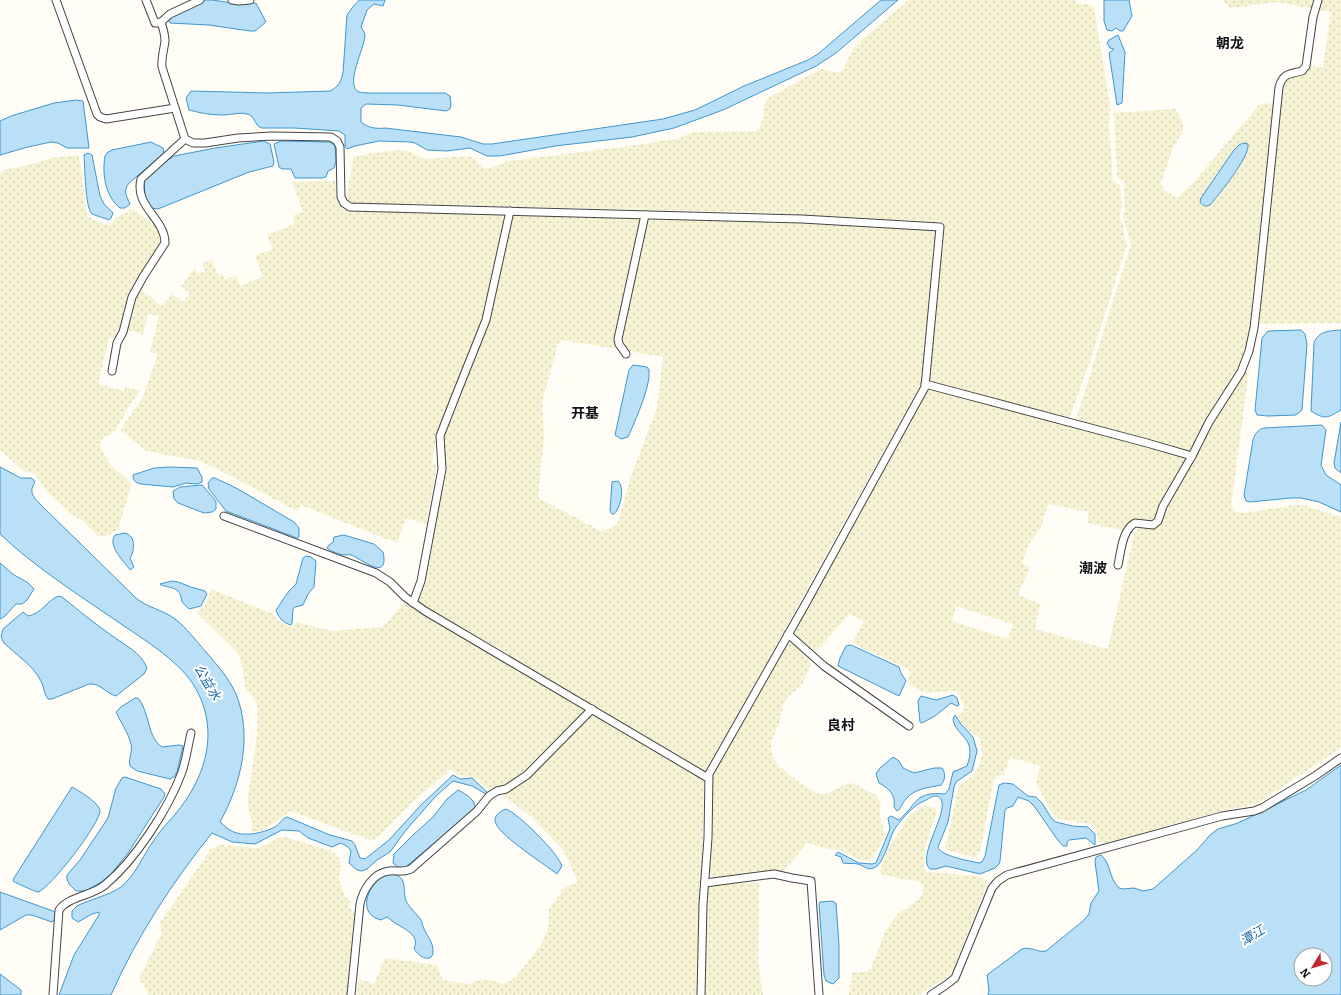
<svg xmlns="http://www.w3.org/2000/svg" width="1341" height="995" viewBox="0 0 1341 995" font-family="Bitter,'Noto Sans SC',serif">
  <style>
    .farmland { fill: url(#farmland-dots); fill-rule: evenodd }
    .water { fill: #b9e0f7; stroke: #3f96cf; fill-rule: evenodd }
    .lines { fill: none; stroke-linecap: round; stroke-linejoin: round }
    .minor-casing { stroke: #444; stroke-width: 9 }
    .minor { stroke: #fff; stroke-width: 7 }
    .labels { text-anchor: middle; stroke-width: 4; stroke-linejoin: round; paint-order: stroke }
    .water-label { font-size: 13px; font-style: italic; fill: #1768a6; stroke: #fff }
    .quarter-label { font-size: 14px; font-weight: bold; fill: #111; stroke: #fff }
  </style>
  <defs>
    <pattern id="farmland-dots" width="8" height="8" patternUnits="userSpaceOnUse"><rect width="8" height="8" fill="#f6f3d4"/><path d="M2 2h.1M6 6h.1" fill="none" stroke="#d2cfb5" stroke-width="1.8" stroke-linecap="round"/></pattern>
  </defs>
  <rect width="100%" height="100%" fill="#fffdf5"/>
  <g class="farmland">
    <polygon points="909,0 1074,0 1078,4 1089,4 1094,8 1110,105 1109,126 1113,180 1120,186 1122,206 1119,217 1123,225 1124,237 1127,245 1091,358 1069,419 930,383 928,380 943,222 744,212 350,203 346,199 354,156 398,150 408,151 424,159 469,156 473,158 483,168 487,169 509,161 629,146 680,138 693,132 756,131 762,124 764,106 768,98 821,69 835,72 840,72 843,69 852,51 857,44"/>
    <polygon points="1223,0 1341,0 1341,323 1257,324 1280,93 1284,79 1309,66 1323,67 1331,12 1278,2 1230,8"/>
    <path d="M1270 103 1273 104 1254 306 1250 334 1238 371 1201 430 1156 518 1150 522 1134 518 1125 530H1121L1087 523 1089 512 1048 504 1041 527 1029 544 1022 563 1030 568 1018 595 1040 604 1035 629 1108 649 1134 534 1140 527 1155 529 1159 525 1165 510 1212 421 1245 370 1249 372 1231 505 1235 511 1243 513 1296 505H1303L1341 517V748L1259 802 1252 805 1225 810 1105 843 1099 842 1095 825 1058 819 1049 808 1036 783 1040 766 1010 757 1004 776 998 775 994 779 980 852 975 857 947 850 945 847 947 841 959 786 974 775 979 766 982 755 980 738 967 729 962 723 958 716 962 713 964 706 957 691 926 693 908 684 910 670 852 643 864 621 849 614 816 652 798 639 795 634 796 627 926 390 931 388 1074 426 1131 244 1123 216 1125 211 1124 181 1117 178 1114 113 1175 109 1182 120 1183 131 1171 152 1165 173 1160 183 1165 191 1177 198 1193 183 1259 105ZM956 606 1013 624 1008 639 952 621Z"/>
    <polygon points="78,155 81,167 87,216 94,220 110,226 115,218 133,209 155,226 159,234 161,242 160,247 116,338 109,338 98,384 124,391 125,387 140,391 129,406 115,431 103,438 100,443 101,448 111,466 129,481 131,486 118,529 106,536 98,536 84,522 71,514 48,493 35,474 24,471 0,450 0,173 4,170 24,166 57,157"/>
    <polygon points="335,181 338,202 349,210 500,213 505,222 481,327 454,394 435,444 432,463 437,465 426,524 406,518 397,543 301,505 297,511 229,475 200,461 147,451 120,430 142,399 158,354 150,352 159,316 148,314 143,334 128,330 135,311 132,308 139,288 162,306 172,294 183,302 190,294 181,286 195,268 198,274 205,271 202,263 212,260 218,275 223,274 225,280 236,275 240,286 263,277 255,256 273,249 267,235 295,224 292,216 303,212 292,182"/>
    <path d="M516 215 932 227 937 233 922 381 909 406 835 538 707 771 702 772 423 607 417 599 429 563 445 466 442 444 487 328 513 218ZM563 340 663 357 657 408 631 476 618 523 610 529 601 531 538 498 544 436 542 402 558 344Z"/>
    <polygon points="211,589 273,614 282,624 293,627 295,622 332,631 381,627 386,624 404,602 580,705 584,713 555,744 516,779 496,789 489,790 476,778 457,775 451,769 416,799 378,837 373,840 370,840 290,811 276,822 261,831 252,832 252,822 248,807 248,798 257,735 258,709 254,698 247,691 245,686 242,665 238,653 197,613 206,604"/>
    <polygon points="788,643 794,644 811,657 811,661 809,670 802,684 786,699 783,704 780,721 771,742 771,748 774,760 780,767 799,782 818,794 826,794 849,783 854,784 876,795 880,802 880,816 885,836 872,859 870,861 858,859 841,850 828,849 807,843 783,872 775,871 714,879 709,872 709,863 711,777 783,645"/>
    <polygon points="592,714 704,778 699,995 357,995 359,979 374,984 385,958 437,965 443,980 468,984 484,979 505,984 515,978 541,945 548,929 549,909 564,888 578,882 564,851 532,817 505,797 505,792 524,781"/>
    <polygon points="926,806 935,808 937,811 925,847 924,869 927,872 977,876 984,879 986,882 987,885 953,970 947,978 928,988 920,995 849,995 852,972 866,972 871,968 885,932 891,923 898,914 918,900 922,895 923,885 921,882 883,875 880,872 888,847 900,832 906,820 910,815 921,807"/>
    <polygon points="285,837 332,851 339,858 341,867 339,879 345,897 350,901 349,908 356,915 348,995 148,995 145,987 139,979 162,933 160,923 211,849 219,845 259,848 278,838"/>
    <polygon points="759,882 758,964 763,995 703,995 704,904 708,885"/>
  </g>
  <g class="water">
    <polygon points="205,0 212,0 240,4 256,3 266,22 255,31 250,31 209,25 170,23 168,17"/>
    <path d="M359 0H385L383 6 374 4 367 10 361 27C362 29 365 32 365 35 365 47 344 86 359 92 362 93 368 93 372 93H445L450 96 451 105 450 109 446 111 398 105 366 104 361 108V122C369 128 375 129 385 128L461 137 483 144H492L663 119 695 110 744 86 808 60 818 54 881 0H898L836 53 816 66 723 110 674 128 632 137 555 146 500 156H487L470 148 447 151 427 150 415 143 410 142 379 141 355 146 347 149 345 146V135L339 131 295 128H262C254 126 256 116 247 114 240 112 230 115 222 115 211 115 200 113 189 110L186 98 191 91 268 93 330 91C338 87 341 82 343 73L347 15 352 8Z"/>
    <polygon points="1104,0 1129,0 1132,16 1123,31 1120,31 1116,28 1112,31 1107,30 1104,21"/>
    <polygon points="1118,35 1125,52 1122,103 1117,105 1109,53 1114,49 1110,48 1107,43 1109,40"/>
    <polygon points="76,100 83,101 89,148 67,148 58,143 51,142 28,147 0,155 0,121 11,116 54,103"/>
    <polygon points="264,141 270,144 274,162 273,166 249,172 158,209 151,208 145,198 144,179 150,172 174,156 215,148"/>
    <polygon points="281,141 330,142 335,146 336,161 334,168 328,171 326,177 322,178 295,178 291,169 282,169 279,167 274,144"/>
    <path d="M151 142 163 148 164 153 129 183C123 191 126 195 130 204L125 208H120C105 196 102 174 105 156L108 152 112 150Z"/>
    <path d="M1243 143 1248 144C1250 157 1219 194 1210 205 1205 207 1203 206 1200 202L1201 198 1234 150 1239 145Z"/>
    <path d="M88 153 92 155 100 196 104 204 113 213 111 218 109 220C107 219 94 215 92 214 85 208 85 166 84 155Z"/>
    <polygon points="1301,330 1305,334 1307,344 1302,410 1296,415 1268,416 1257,415 1255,410 1262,338 1268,331"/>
    <path d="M1341 330V410C1327 418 1325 420 1311 411L1314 343C1319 330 1330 331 1341 330Z"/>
    <path d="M633 365 647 367 649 370C651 386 635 421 628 437L621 439 615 435 629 370Z"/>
    <polygon points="1341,422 1341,473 1335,468 1334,463"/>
    <path d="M1322 425 1326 430 1321 465 1326 475 1341 485V512L1319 502 1301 498H1291L1250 502 1246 501 1244 495 1253 440C1255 434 1258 429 1264 428Z"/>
    <path d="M0 467 21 478H31L34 480C35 486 35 481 33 486 29 493 36 500 40 504L137 599C149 608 163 610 175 619 187 628 196 641 206 652 217 665 229 678 236 694 253 736 241 784 220 822 223 824 226 828 230 830 242 838 263 833 275 827 280 824 282 818 287 817L330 835 352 841 355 845 360 858 365 859 389 840 421 805 453 775 460 779 472 778 487 792 486 794 472 786 453 781 436 796 406 830 390 852 377 860 367 869 362 871 357 870 349 863 351 851 348 847 341 843 332 847 308 838 299 831 282 830 255 844 232 842 212 833C172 883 137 936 111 995H59L74 955 99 915V912L92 914 78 922 72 918V911L77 906C90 899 108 896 121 887 134 877 143 856 152 843 158 834 164 826 171 819 206 780 223 728 191 681 176 660 145 640 124 626 82 597 37 569 0 534Z"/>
    <path d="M170 467 197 468 202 477V482L197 484 186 483 173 487 141 484C136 483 133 481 133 475L154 468Z"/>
    <polygon points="212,478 215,478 238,489 294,522 299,528 299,537 297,538 226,511 209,489 208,483"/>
    <path d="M618 481C625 488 621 507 614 514H612L610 511 612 482Z"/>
    <polygon points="202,485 216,501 216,509 212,512 204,513 178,503 174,499 173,491 180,487"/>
    <path d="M125 533C136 536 135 550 130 558L134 567 130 570C124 561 107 546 115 535Z"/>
    <path d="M344 535 374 544 383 552C390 584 359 557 351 555 348 554 347 555 344 555 339 555 331 551 327 548L329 545 333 542 334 537Z"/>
    <path d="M306 556 311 557 316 561 314 587 308 594 303 605 295 607 293 609 292 623 291 625C283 623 278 617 276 610L289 591 296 584 303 558Z"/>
    <polygon points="0,563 14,575 27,582 34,589 27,600 22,604 16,604 4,617 0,619"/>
    <path d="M172 581 178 582 191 587 205 591 207 594 201 606 189 609 182 602C180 587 174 589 161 585L160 584Z"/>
    <path d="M58 596 62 597C78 610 94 623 111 635 123 644 142 653 147 668L144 674 116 696C105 693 101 683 89 684L52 699H48C44 694 44 687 41 681 33 665 16 655 4 643L1 637 3 629 23 612 28 616C41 614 47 601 58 596Z"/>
    <polygon points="851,645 899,667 901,673 906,681 899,696 838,666 840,658 846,646"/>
    <polygon points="953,695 957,698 959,705 957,706 951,703 935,716 922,723 920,722 918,701 921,696 936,700"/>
    <path d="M135 698H138C150 712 147 738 162 747L179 745 183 746 177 772 174 777 170 779 137 771 130 766C128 758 133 752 131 744 128 732 121 723 116 712L121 707Z"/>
    <path d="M955 715 961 724 973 737 977 751 972 771 956 782 954 787 948 822 938 847C940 856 970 861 979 863L982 862 985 856 999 785 1004 783 1013 784 1028 796 1036 797 1042 803 1052 819 1056 822 1072 826 1088 827 1095 834V845L1086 838 1069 840 1067 842V846H1063L1057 839 1034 806 1029 801 1018 797 1013 806 1007 808 1005 810 1000 861 999 864 995 868 980 874 946 866 936 869H930C916 856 949 814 941 799 938 794 932 796 928 799 925 801 922 802 920 803 912 807 898 823 894 830 889 840 885 859 877 866 869 872 866 867 858 864 854 863 848 864 843 863L841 857 835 855 838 852 859 863 872 864 876 863 890 829 888 818 891 816 899 820C918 803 915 791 945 794L949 789 953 772 967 766C978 736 955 737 953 719Z"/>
    <path d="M893 757 899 761 903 768 914 773 934 768H942C946 773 945 781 941 785 928 788 915 788 906 799 902 803 901 809 897 811L894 807C896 795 889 788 879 783L876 774 880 768Z"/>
    <path d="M1341 765V995H988L989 990 987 975 1022 949C1031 946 1038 953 1046 951L1083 921 1089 914 1091 903 1099 891 1095 862 1096 857 1101 855C1112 865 1108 877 1119 888L1123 889 1134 888 1143 891 1153 889 1197 850 1210 835 1218 829 1238 823 1306 790ZM1301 955H1325V979H1301Z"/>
    <polygon points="125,777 161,789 165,794 164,797 128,853 111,874 101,882 86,891 76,891 69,884 67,879 67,875 80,860 108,818 116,788 122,778"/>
    <path d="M72 787C78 790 99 803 100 810 102 821 50 889 38 892 36 892 16 883 13 881L14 878Z"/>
    <path d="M458 790C466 794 476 800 475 809L408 865 404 868H399L393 863 394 854 412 836 433 817 447 799Z"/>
    <path d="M506 809C519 814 558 853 562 866L557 874C543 863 503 838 496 824 492 817 500 811 506 809Z"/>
    <path d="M391 874C410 876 401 892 407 903 411 909 417 914 421 920 423 924 421 922 423 926 425 934 434 942 433 952 432 965 416 955 414 948 421 936 403 928 395 923 392 921 390 919 387 917L381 920C357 914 367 887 382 877 384 875 388 875 391 874Z"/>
    <polygon points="0,892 53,911 56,913 54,920 52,922 32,915 26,915 0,930"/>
    <polygon points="832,901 836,903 839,945 839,978 833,984 826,981 824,975 819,904 820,902"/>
    <polygon points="0,974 21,990 21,995 0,995"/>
  </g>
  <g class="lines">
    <g class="minor-casing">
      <g id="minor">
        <polyline points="56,0 97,114 100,117 106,119 175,108"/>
        <path d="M146 0 155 23H157L161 22C163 28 165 34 165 41 164 50 161 58 162 67L185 139 193 143H205L238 138 272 136 331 137 337 141 340 147 341 197 344 203 350 207 802 219 940 227 925 387 806 603 709 774 708 838 703 904 701 995"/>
        <polyline points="232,0 239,1 250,0"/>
        <polyline points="161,22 170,14 200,0"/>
        <polyline points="626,354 619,344 618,339 645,215"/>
        <path d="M112 371 117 343 123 332 132 297 143 277 165 243C165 218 134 207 141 179L185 139"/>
        <polyline points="925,384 1147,443 1192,456"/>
        <polyline points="224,516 376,573 390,582 405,597 425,611 708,778"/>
        <path d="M1118 565C1121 552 1122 530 1135 523L1153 525 1158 521 1163 506 1192 456 1209 422 1241 372 1249 351 1254 328 1258 293 1279 87C1283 73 1290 74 1302 71L1306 66 1313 17 1318 0"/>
        <polyline points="413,603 421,581 442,469 440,436 456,395 486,320 510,211"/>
        <polyline points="788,634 824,666 909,726"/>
        <polyline points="705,883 774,874 792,878 811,881 819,995"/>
        <path d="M53 995 59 910C69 896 92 896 105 885 135 860 168 810 182 772 186 760 188 746 191 733"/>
        <path d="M351 995 360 904C363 890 373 873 389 871 397 870 403 873 411 869L477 811 489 796 497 791 506 789 527 775 592 709"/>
        <polyline points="931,995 946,985 955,978 992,888 998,881 1007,875 1222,816 1254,811 1262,808 1315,776 1341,758"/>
      </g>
    </g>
    <use href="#minor" class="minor"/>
  </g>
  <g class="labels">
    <g class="water-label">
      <text transform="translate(208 682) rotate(59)" y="5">公益水</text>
      <text transform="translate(1252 935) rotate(-31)" y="5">潭江</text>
    </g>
    <g class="quarter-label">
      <text x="1230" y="48">朝龙</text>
      <text x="585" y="418">开基</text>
      <text x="1093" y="573">潮波</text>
      <text x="841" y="730">良村</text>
    </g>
  </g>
  <g transform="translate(1313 967) rotate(232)"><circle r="19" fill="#ffffff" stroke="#a0a0a0"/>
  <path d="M0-3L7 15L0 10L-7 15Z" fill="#c4262e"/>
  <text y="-6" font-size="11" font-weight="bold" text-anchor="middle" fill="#111111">N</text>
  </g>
</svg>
